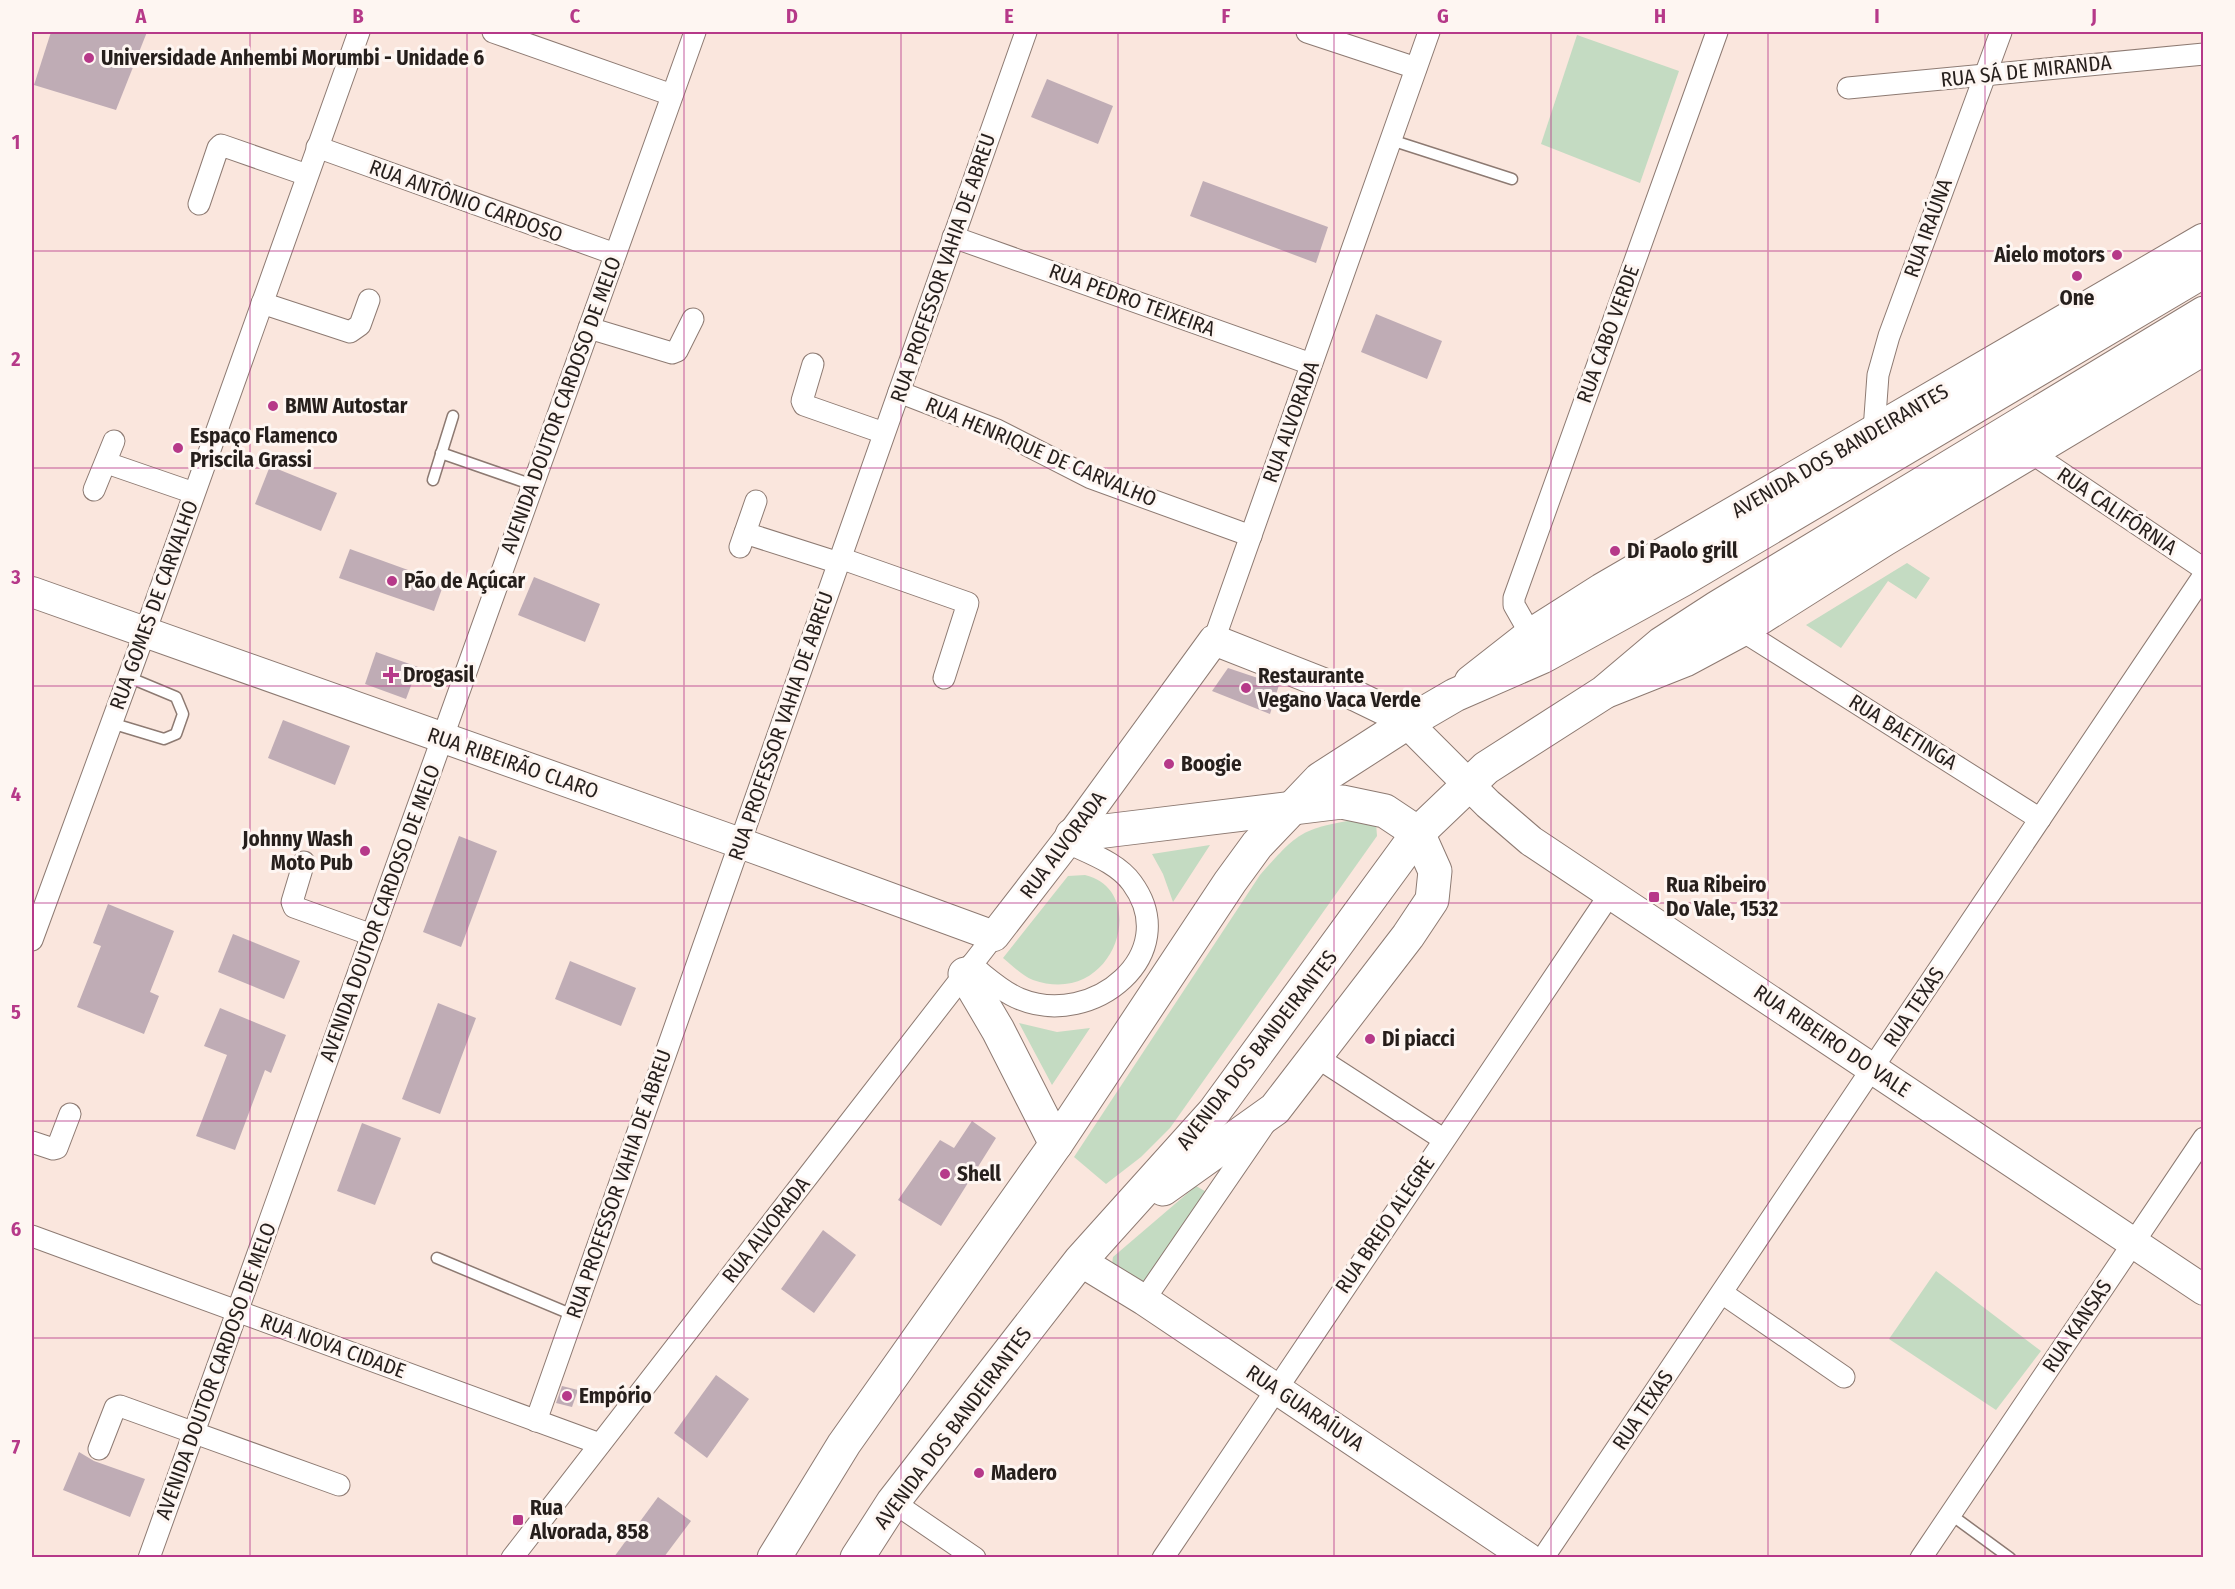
<svg xmlns="http://www.w3.org/2000/svg" width="2235" height="1589" viewBox="0 0 2235 1589" font-family="'Fira Sans Condensed',sans-serif">
  <style>
    .green { fill: #c4dbc2 }
    .building { fill: #bfacb5 }
    .lines { fill: none; stroke-linecap: round; stroke-linejoin: round }
    .lane-casing { stroke: #8d7a72; stroke-width: 13 }
    .street-casing { stroke: #8d7a72; stroke-width: 23 }
    .secondary-casing { stroke: #8d7a72; stroke-width: 32 }
    .primary-casing { stroke: #8d7a72; stroke-width: 35 }
    .highway-casing { stroke: #8d7a72; stroke-width: 35 }
    .lane { stroke: #fff; stroke-width: 10 }
    .street { stroke: #fff; stroke-width: 21 }
    .secondary { stroke: #fff; stroke-width: 30 }
    .primary { stroke: #fff; stroke-width: 33 }
    .highway { stroke: #fff; stroke-width: 33 }
    .grid { fill: none; stroke: #b63989; stroke-width: 1.5; stroke-opacity: 0.55 }
    .poi-dot { fill: #b63989; stroke: #fef6f2; stroke-width: 2 }
    .labels { text-anchor: middle; stroke-width: 6; stroke-linejoin: round; paint-order: stroke }
    .poi-label { font-size: 21px; font-weight: bold; fill: #261f1c; stroke: #fef6f2; text-anchor: start }
    .street-label { font-size: 21px; fill: #261f1c; stroke: #fef6f2 }
    .neatline { fill: none; stroke: #b63989; stroke-width: 2 }
    .grid-label { font-size: 20px; text-anchor: middle; font-weight: bold; fill: #b63989 }
  </style>
  <rect width="100%" height="100%" fill="#fae6dd"/>
  <g class="green">
    <polygon points="1577,35 1679,71 1640,183 1541,144"/>
    <polygon points="1907,563 1930,578 1916,599 1888,581 1841,648 1806,625"/>
    <path d="M1358 819 1376 823 1377 836 1170 1128 1141 1157 1106 1184 1074 1157 1260 875C1298 832 1301 829 1358 819Z"/>
    <polygon points="1210,845 1173,902 1163,874 1152,854"/>
    <path d="M1085 875C1151 890 1116 1009 1033 980 1022 976 1012 965 1003 958L1068 876Z"/>
    <polygon points="1019,1023 1057,1032 1090,1028 1052,1085"/>
    <polygon points="1196,1186 1210,1194 1146,1284 1112,1264 1113,1257"/>
    <polygon points="1936,1271 2041,1351 1996,1410 1889,1339"/>
  </g>
  <g class="building">
    <polygon points="51,32 147,32 116,110 34,85"/>
    <polygon points="1047,79 1113,106 1098,144 1031,117"/>
    <polygon points="1203,181 1328,227 1316,263 1190,216"/>
    <polygon points="1376,314 1442,341 1427,379 1361,352"/>
    <polygon points="270,466 337,493 321,531 255,504"/>
    <polygon points="350,549 444,583 434,611 339,578"/>
    <polygon points="534,577 600,604 585,642 518,615"/>
    <polygon points="376,652 418,667 406,699 365,684"/>
    <polygon points="1228,668 1279,685 1270,714 1212,691"/>
    <polygon points="283,720 350,746 335,785 268,758"/>
    <polygon points="459,836 497,851 461,947 423,932"/>
    <polygon points="108,904 174,931 150,992 159,996 144,1034 77,1007 101,946 93,943"/>
    <polygon points="233,934 300,961 284,999 218,972"/>
    <polygon points="570,961 636,988 621,1026 555,999"/>
    <polygon points="438,1003 476,1018 440,1114 402,1099"/>
    <polygon points="220,1008 286,1035 271,1073 265,1070 235,1150 196,1136 227,1055 204,1046"/>
    <polygon points="972,1121 996,1138 941,1226 898,1200 940,1140 954,1148"/>
    <polygon points="362,1123 401,1138 375,1205 337,1191"/>
    <polygon points="823,1230 856,1255 814,1313 781,1289"/>
    <polygon points="716,1375 749,1399 707,1458 674,1433"/>
    <polygon points="562,1386 578,1390 572,1407 556,1403"/>
    <polygon points="79,1452 94,1461 145,1479 130,1517 63,1490"/>
    <polygon points="658,1497 691,1521 664,1557 614,1557"/>
  </g>
  <g class="lines">
    <g class="lane-casing">
      <g id="lane">
        <polyline points="1391,140 1512,179"/>
        <polyline points="441,453 533,485"/>
        <polyline points="433,480 453,416"/>
        <polyline points="111,723 164,739 176,734 183,714 176,697 128,677"/>
        <polyline points="437,1258 573,1315"/>
        <polyline points="1950,1514 2010,1558"/>
      </g>
    </g>
    <g class="street-casing">
      <g id="street">
        <polyline points="493,32 672,95"/>
        <polyline points="1307,32 1416,68"/>
        <polyline points="1848,88 2204,54"/>
        <polyline points="317,147 615,254"/>
        <polyline points="199,204 218,148 221,145 307,175"/>
        <polyline points="953,237 1311,364"/>
        <polyline points="262,303 350,332 360,325 369,300"/>
        <polyline points="589,328 672,353 677,351 693,319"/>
        <polyline points="813,364 802,401 804,405 884,433"/>
        <polyline points="899,392 997,430 1091,478 1251,536"/>
        <polyline points="1874,430 1878,375 1889,336 2001,32"/>
        <polyline points="2030,452 2204,569"/>
        <polyline points="107,463 194,493"/>
        <polyline points="94,490 114,441"/>
        <polyline points="745,533 839,563"/>
        <polyline points="740,547 756,501"/>
        <polyline points="840,558 968,603 944,678"/>
        <polyline points="1741,630 2040,819"/>
        <polyline points="1531,635 1514,605 1514,598 1717,32"/>
        <polyline points="1214,640 1429,32"/>
        <polyline points="304,862 292,902 294,907 372,935"/>
        <polyline points="32,940 145,632 359,32"/>
        <path d="M971 965C987 977 1002 992 1020 999 1093 1029 1184 954 1132 883 1117 862 1088 853 1066 842"/>
        <polyline points="1315,1056 1443,1139"/>
        <polyline points="32,1142 53,1149 57,1148 70,1114"/>
        <polyline points="32,1236 600,1444"/>
        <polyline points="1722,1293 1844,1377"/>
        <polyline points="1144,1300 1264,1125"/>
        <polyline points="536,1421 1026,32"/>
        <polyline points="99,1449 115,1408 120,1406 339,1485"/>
        <polyline points="893,1502 975,1558"/>
        <polyline points="149,1558 695,32"/>
        <polyline points="512,1558 994,936"/>
        <polyline points="1163,1558 1610,894"/>
        <polyline points="1543,1558 2204,575"/>
        <polyline points="1921,1558 2204,1138"/>
      </g>
    </g>
    <g class="secondary-casing">
      <g id="secondary">
        <polyline points="32,592 740,843 994,936 1072,835 1214,640 1356,696 1391,713 1407,723 1488,804 1531,841 2204,1290"/>
        <polyline points="1080,1261 1144,1300 1528,1558"/>
      </g>
    </g>
    <g class="primary-casing">
      <g id="primary">
        <polyline points="1471,682 1531,635 1602,590 2204,240"/>
        <polyline points="1607,691 1685,660 1741,630 1885,539 2204,348"/>
      </g>
    </g>
    <g class="highway-casing">
      <g id="highway">
        <polyline points="1072,835 1342,802 1385,811 1418,833 1435,871 1432,900 1408,936 1275,1109 1163,1189"/>
        <polyline points="965,974 998,1030 1056,1144"/>
        <polyline points="774,1558 844,1444 1056,1144 1230,882 1257,845 1320,779 1407,723 1455,695 1542,657 1682,580 2204,271"/>
        <polyline points="857,1558 893,1502 1080,1261 1214,1112 1418,833 1486,768 1603,693 1661,644 1718,607 2204,313"/>
      </g>
    </g>
    <use href="#lane" class="lane"/>
    <use href="#street" class="street"/>
    <use href="#secondary" class="secondary"/>
    <use href="#primary" class="primary"/>
    <use href="#highway" class="highway"/>
  </g>
  <path class="grid" d="M250 32V1558M467 32V1558M684 32V1558M901 32V1558M1118 32V1558M1334 32V1558M1551 32V1558M1768 32V1558M1985 32V1558M32 251H2204M32 468H2204M32 686H2204M32 903H2204M32 1121H2204M32 1338H2204"/>
  <g class="poi-dot">
    <circle cx="89" cy="58" r="6"/>
    <circle cx="2117" cy="255" r="6"/>
    <circle cx="2077" cy="276" r="6"/>
    <circle cx="273" cy="406" r="6"/>
    <circle cx="178" cy="448" r="6"/>
    <circle cx="1615" cy="551" r="6"/>
    <circle cx="392" cy="581" r="6"/>
    <path d="M388 666h6v6h6v6h-6v6h-6v-6h-6v-6h6z"/>
    <circle cx="1246" cy="688" r="6"/>
    <circle cx="1169" cy="764" r="6"/>
    <circle cx="365" cy="851" r="6"/>
    <rect x="1648" y="891" width="12" height="12" rx="3"/>
    <circle cx="1370" cy="1039" r="6"/>
    <circle cx="945" cy="1174" r="6"/>
    <circle cx="567" cy="1396" r="6"/>
    <circle cx="979" cy="1473" r="6"/>
    <rect x="512" y="1514" width="12" height="12" rx="3"/>
  </g>
  <g class="labels">
    <g class="poi-label">
      <text x="101" y="65">Universidade Anhembi Morumbi - Unidade 6</text>
      <text x="2105" y="262" text-anchor="end">Aielo motors</text>
      <text x="2077" y="305" text-anchor="middle">One</text>
      <text x="285" y="413">BMW Autostar</text>
      <text x="190" y="443">Espaço Flamenco<tspan x="190" dy="24">Priscila Grassi</tspan></text>
      <text x="1627" y="558">Di Paolo grill</text>
      <text x="404" y="588">Pão de Açúcar</text>
      <text x="403" y="682">Drogasil</text>
      <text x="1258" y="683">Restaurante<tspan x="1258" dy="24">Vegano Vaca Verde</tspan></text>
      <text x="1181" y="771">Boogie</text>
      <text x="353" y="846" text-anchor="end">Johnny Wash<tspan x="353" dy="24">Moto Pub</tspan></text>
      <text x="1666" y="892">Rua Ribeiro<tspan x="1666" dy="24">Do Vale, 1532</tspan></text>
      <text x="1382" y="1046">Di piacci</text>
      <text x="957" y="1181">Shell</text>
      <text x="579" y="1403">Empório</text>
      <text x="991" y="1480">Madero</text>
      <text x="530" y="1515">Rua<tspan x="530" dy="24">Alvorada, 858</tspan></text>
    </g>
    <g class="street-label">
      <text transform="translate(2026 71) rotate(-6)" y="7">RUA SÁ DE MIRANDA</text>
      <text transform="translate(466 201) rotate(20)" y="7">RUA ANTÔNIO CARDOSO</text>
      <text transform="translate(1928 228) rotate(-70)" y="7">RUA IRAÚNA</text>
      <text transform="translate(943 268) rotate(-71)" y="7">RUA PROFESSOR VAHIA DE ABREU</text>
      <text transform="translate(1132 300) rotate(20)" y="7">RUA PEDRO TEIXEIRA</text>
      <text transform="translate(1608 334) rotate(-70)" y="7">RUA CABO VERDE</text>
      <text transform="translate(561 405) rotate(-70)" y="7">AVENIDA DOUTOR CARDOSO DE MELO</text>
      <text transform="translate(1291 422) rotate(-70)" y="7">RUA ALVORADA</text>
      <text transform="translate(1840 451) rotate(-30)" y="7">AVENIDA DOS BANDEIRANTES</text>
      <text transform="translate(1041 452) rotate(23)" y="7">RUA HENRIQUE DE CARVALHO</text>
      <text transform="translate(2117 511) rotate(34)" y="7">RUA CALIFÓRNIA</text>
      <text transform="translate(154 605) rotate(-70)" y="7">RUA GOMES DE CARVALHO</text>
      <text transform="translate(781 726) rotate(-71)" y="7">RUA PROFESSOR VAHIA DE ABREU</text>
      <text transform="translate(1903 732) rotate(32)" y="7">RUA BAETINGA</text>
      <text transform="translate(513 763) rotate(19)" y="7">RUA RIBEIRÃO CLARO</text>
      <text transform="translate(1063 845) rotate(-53)" y="7">RUA ALVORADA</text>
      <text transform="translate(380 913) rotate(-70)" y="7">AVENIDA DOUTOR CARDOSO DE MELO</text>
      <text transform="translate(1914 1007) rotate(-56)" y="7">RUA TEXAS</text>
      <text transform="translate(1832 1041) rotate(34)" y="7">RUA RIBEIRO DO VALE</text>
      <text transform="translate(1257 1050) rotate(-52)" y="7">AVENIDA DOS BANDEIRANTES</text>
      <text transform="translate(619 1184) rotate(-71)" y="7">RUA PROFESSOR VAHIA DE ABREU</text>
      <text transform="translate(1385 1225) rotate(-56)" y="7">RUA BREJO ALEGRE</text>
      <text transform="translate(766 1230) rotate(-52)" y="7">RUA ALVORADA</text>
      <text transform="translate(2077 1326) rotate(-56)" y="7">RUA KANSAS</text>
      <text transform="translate(333 1346) rotate(20)" y="7">RUA NOVA CIDADE</text>
      <text transform="translate(216 1371) rotate(-70)" y="7">AVENIDA DOUTOR CARDOSO DE MELO</text>
      <text transform="translate(1305 1408) rotate(34)" y="7">RUA GUARAÍUVA</text>
      <text transform="translate(1643 1410) rotate(-56)" y="7">RUA TEXAS</text>
      <text transform="translate(953 1428) rotate(-53)" y="7">AVENIDA DOS BANDEIRANTES</text>
    </g>
  </g>
  <rect width="2235" height="1589" fill="none" stroke="#fef6f2" stroke-width="66"/>
  <rect x="33" y="33" width="2169" height="1523" class="neatline"/>
  <g class="grid-label">
    <text x="141" y="23">A</text>
    <text x="358" y="23">B</text>
    <text x="575" y="23">C</text>
    <text x="792" y="23">D</text>
    <text x="1009" y="23">E</text>
    <text x="1226" y="23">F</text>
    <text x="1443" y="23">G</text>
    <text x="1660" y="23">H</text>
    <text x="1877" y="23">I</text>
    <text x="2094" y="23">J</text>
    <text x="16" y="149">1</text>
    <text x="16" y="366">2</text>
    <text x="16" y="584">3</text>
    <text x="16" y="801">4</text>
    <text x="16" y="1019">5</text>
    <text x="16" y="1236">6</text>
    <text x="16" y="1454">7</text>
  </g>
</svg>
